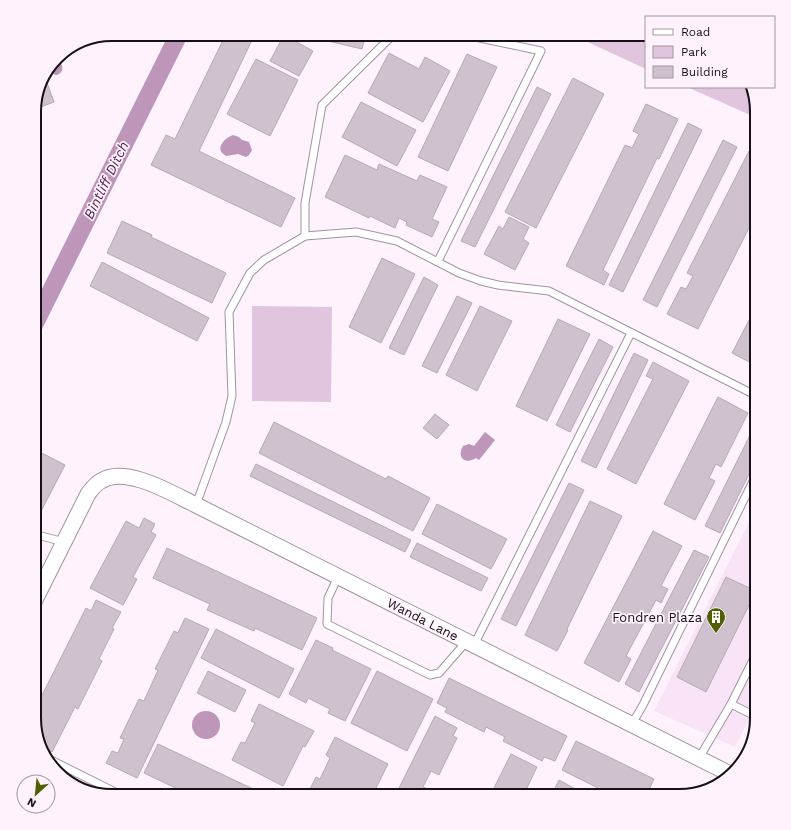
<svg xmlns="http://www.w3.org/2000/svg" width="791" height="830" viewBox="0 0 791 830" font-family="'Work Sans',sans-serif">
  <style>
    .built { fill: #f9e4f7 }
    .green { fill: #e1c4de }
    .water { fill: #bd96b9 }
    .lines { fill: none; stroke-linecap: round; stroke-linejoin: round }
    .canal { stroke: #bd96b9; stroke-width: 18 }
    .building { fill: #cfc1ce; stroke: #b6a8b4 }
    .service-casing { stroke: #a193a0; stroke-width: 9 }
    .minor-casing { stroke: #a193a0; stroke-width: 17 }
    .service { stroke: #fff; stroke-width: 7 }
    .minor { stroke: #fff; stroke-width: 15 }
    .labels { text-anchor: middle; stroke-width: 3.5; stroke-linejoin: round; paint-order: stroke }
    .poi-label { font-size: 13px; fill: #161116; stroke: #fef2fd; text-anchor: end }
    .street-label { font-size: 13px; fill: #161116; stroke: #fef2fd }
    .water-label { font-size: 14px; font-style: italic; fill: #532250; stroke: #fef2fd }
    .rim { fill: none; stroke: #161116; stroke-width: 2 }
  </style>
  <rect width="100%" height="100%" fill="#fef2fd"/>
  <polygon class="built" points="757,506 757,703 735,747 654,711"/>
  <g class="green">
    <polygon points="554,34 646,34 646,69 581,39"/>
    <polygon points="687,87 748,87 757,112 757,118"/>
    <polygon points="252,306 332,307 331,402 252,401"/>
  </g>
  <g class="water">
    <path d="M57 58C62 64 66 71 57 75H55L48 69Z"/>
    <path d="M233 135 239 137 242 140 249 142 252 150 249 155 246 157 238 154 226 156 221 152C218 144 226 138 233 135Z"/>
    <path d="M485 432 495 440 479 460 476 458C466 465 456 458 463 446L469 444 474 446Z"/>
    <circle cx="206" cy="725" r="14"/>
  </g>
  <g class="lines">
    <polyline class="canal" points="34,325 179,34"/>
  </g>
  <g class="building">
    <polygon points="226,34 244,34 253,38 199,151 295,198 281,227 151,165 166,135 175,139"/>
    <polygon points="298,34 366,34 362,49"/>
    <polygon points="284,35 313,51 299,76 270,61"/>
    <polygon points="389,53 419,69 425,57 450,71 423,122 368,93"/>
    <polygon points="467,54 497,67 448,171 418,157"/>
    <polygon points="256,59 298,80 270,136 227,114"/>
    <polygon points="573,78 604,94 536,228 505,212"/>
    <polygon points="47,83 54,102 38,108 35,102 40,86"/>
    <polygon points="537,87 551,94 475,247 461,241"/>
    <polygon points="361,102 416,130 397,166 342,137"/>
    <polygon points="646,104 678,119 659,159 657,158 603,270 609,274 604,285 566,266 625,145 632,148 639,134 633,131"/>
    <polygon points="688,123 702,130 623,292 609,285"/>
    <polygon points="723,140 737,147 657,307 643,300"/>
    <polygon points="749,151 757,155 757,212 698,329 667,314 681,287 686,289 693,276 687,273"/>
    <polygon points="345,155 377,170 379,164 417,181 420,175 447,187 432,219 439,222 432,237 406,225 407,222 399,218 395,228 370,216 369,218 325,197"/>
    <polygon points="34,179 41,181 36,200 34,199"/>
    <polygon points="509,217 529,227 523,239 529,243 515,270 484,254 499,226 503,229"/>
    <polygon points="122,221 152,235 151,237 226,273 212,303 107,253"/>
    <polygon points="382,258 415,274 381,343 349,327"/>
    <polygon points="102,262 209,318 197,341 90,286"/>
    <polygon points="424,277 438,285 404,355 389,348"/>
    <polygon points="457,296 472,303 437,373 422,366"/>
    <polygon points="757,305 757,366 732,353"/>
    <polygon points="480,306 512,321 477,391 446,375"/>
    <polygon points="558,319 590,334 547,421 516,406"/>
    <polygon points="599,339 613,347 570,432 556,425"/>
    <polygon points="634,353 648,360 596,468 581,461"/>
    <polygon points="653,362 689,381 636,484 607,469 653,379 646,376"/>
    <polygon points="718,397 748,413 721,467 716,464 709,478 715,481 695,520 664,504"/>
    <polygon points="435,414 449,425 437,439 423,428"/>
    <polygon points="757,421 757,458 720,533 705,526"/>
    <polygon points="274,422 386,479 388,476 430,498 413,531 259,453"/>
    <polygon points="34,449 65,465 38,517 34,515"/>
    <polygon points="256,464 411,540 405,552 250,476"/>
    <polygon points="569,483 584,490 516,626 501,619"/>
    <polygon points="590,501 622,516 567,629 568,630 557,651 525,635"/>
    <polygon points="437,504 507,539 491,569 422,534"/>
    <polygon points="144,518 155,524 151,532 156,535 133,577 137,579 123,605 90,588 126,521 139,528"/>
    <polygon points="653,531 682,546 661,586 668,589 661,603 656,600 626,656 631,659 619,682 584,663"/>
    <polygon points="417,543 488,578 481,591 410,557"/>
    <polygon points="167,548 317,618 302,650 255,628 254,631 207,610 210,604 153,578"/>
    <polygon points="694,550 709,557 639,692 625,684"/>
    <polygon points="726,577 756,591 706,692 677,677"/>
    <polygon points="96,600 121,612 112,628 114,629 99,659 102,661 78,709 75,707 52,752 45,749 34,718 34,711 86,608 91,611"/>
    <polygon points="185,618 209,629 137,778 106,763 112,751 118,753 124,739 120,738 139,699 144,701 158,670 155,669 174,631 178,633"/>
    <polygon points="216,629 294,669 279,698 201,658"/>
    <polygon points="316,640 333,648 332,650 371,669 345,721 328,713 330,709 308,698 306,703 289,694"/>
    <polygon points="208,671 246,690 235,712 197,693"/>
    <polygon points="377,671 433,699 407,751 351,723"/>
    <polygon points="449,678 567,736 555,761 544,757 542,761 503,741 505,737 486,727 484,732 445,712 447,708 437,703"/>
    <polygon points="259,704 314,731 305,747 303,746 283,786 232,760 241,742 245,743 255,723 251,721"/>
    <polygon points="435,716 457,728 453,736 457,738 439,775 431,771 423,787 428,789 424,796 395,796"/>
    <polygon points="335,737 388,764 372,796 313,796 308,793 316,777 320,779 330,758 326,755"/>
    <polygon points="576,741 654,779 646,796 614,796 562,770"/>
    <polygon points="158,744 268,796 196,796 197,794 186,789 184,792 144,773"/>
    <polygon points="511,754 537,767 523,796 490,796"/>
    <polygon points="559,780 586,795 585,796 551,796"/>
  </g>
  <g class="lines">
    <g class="service-casing">
      <g id="service">
        <polyline points="305,236 305,203 322,105 394,34"/>
        <polyline points="438,261 541,51 461,34"/>
        <polyline points="196,505 226,422 232,396 229,312 250,273 264,260 305,236 356,232 397,241 459,273 481,281 498,285 549,291 757,396"/>
        <polyline points="34,534 64,542"/>
        <polyline points="757,536 757,544"/>
        <polyline points="338,577 328,598 327,624 430,675 439,673 467,641"/>
        <polyline points="474,645 631,333"/>
        <polyline points="731,704 757,717"/>
        <polyline points="632,724 643,705 757,473"/>
        <polyline points="699,758 731,704 757,652"/>
        <polyline points="49,759 123,796"/>
      </g>
    </g>
    <g class="minor-casing">
      <path id="minor" d="M34 602 88 494C92 489 95 484 101 481 126 465 173 494 196 505L732 775"/>
    </g>
    <use href="#service" class="service"/>
    <use href="#minor" class="minor"/>
  </g>
  <defs>
    <g id="building-pin" transform="scale(1)"><path d="M0 17L-7.5 6A9.5 9.5 0 1 1 7.5 6Z" fill="#505f00" stroke="#fef2fd"/><path d="M-4-6H4V6H1V3H-1V6H-4ZM-2.5-4.3h1.7v1.8h-1.7ZM.8-4.3h1.7v1.8H.8ZM-2.5-1h1.7V.8h-1.7ZM.8-1h1.7V.8H.8Z" fill="#fff"/></g>
  </defs>
  <g fill-rule="evenodd">
    <use href="#building-pin" x="716" y="617"/>
  </g>
  <g class="labels">
    <g class="poi-label">
      <text x="702" y="622">Fondren Plaza</text>
    </g>
    <g class="street-label">
      <text transform="translate(423 619) rotate(27)" y="5">Wanda Lane</text>
    </g>
    <g class="water-label">
      <text transform="translate(106 180) rotate(-64)" y="5">Bintliff Ditch</text>
    </g>
  </g>
  <path d="M0 0H791V830H0ZM112 41H679A71 71 0 0 1 750 112V718A71 71 0 0 1 679 789H112A71 71 0 0 1 41 718V112A71 71 0 0 1 112 41Z" fill="#fef2fd" fill-rule="evenodd"/>
  <path class="rim" d="M112 41H679A71 71 0 0 1 750 112V718A71 71 0 0 1 679 789H112A71 71 0 0 1 41 718V112A71 71 0 0 1 112 41Z"/>
  <rect x="645" y="16" width="130" height="72" fill="#fef2fd" stroke="#a198a1"/>
  <rect x="653" y="29" width="20" height="6" fill="#ffffff" stroke="#a198a1"/>
  <text x="681" y="36" font-size="12" fill="#161116">Road</text>
  <rect x="653" y="46" width="20" height="12" fill="#e1c4de" stroke="#a198a1"/>
  <text x="681" y="56" font-size="12" fill="#161116">Park</text>
  <rect x="653" y="66" width="20" height="12" fill="#cfc1ce" stroke="#a198a1"/>
  <text x="681" y="76" font-size="12" fill="#161116">Building</text>
  <g transform="translate(36 794) rotate(207)"><circle r="19" fill="#fef2fd" stroke="#a198a1"/>
  <path d="M0-3L7 15L0 10L-7 15Z" fill="#505f00"/>
  <text y="-6" font-size="11" font-weight="bold" text-anchor="middle" fill="#161116">N</text>
  </g>
</svg>
